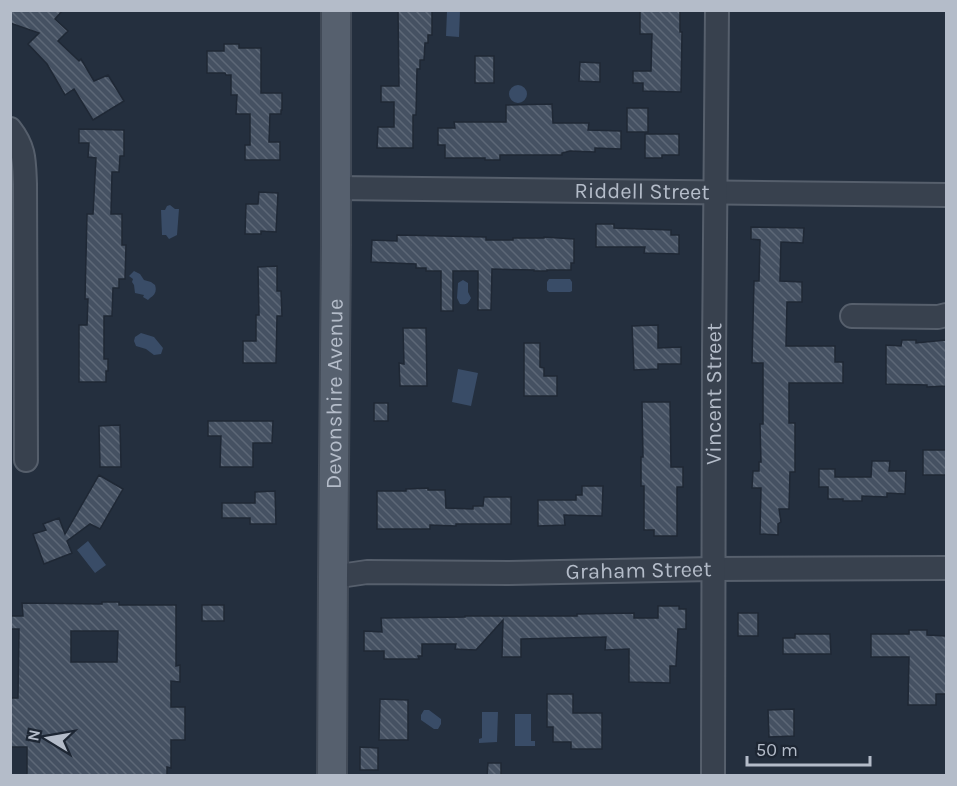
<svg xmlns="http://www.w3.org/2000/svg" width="957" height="786" viewBox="0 0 957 786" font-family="Karla,sans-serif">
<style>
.water{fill:#394c67}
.building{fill:url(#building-back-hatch);stroke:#1f2835;stroke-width:1.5;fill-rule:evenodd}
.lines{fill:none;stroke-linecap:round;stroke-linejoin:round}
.minor-casing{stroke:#565f6c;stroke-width:26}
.major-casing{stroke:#414a57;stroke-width:32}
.minor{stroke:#38414e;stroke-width:22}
.major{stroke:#56606e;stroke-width:28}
.labels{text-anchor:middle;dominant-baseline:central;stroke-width:6;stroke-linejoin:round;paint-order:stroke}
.street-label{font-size:22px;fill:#b4bcc9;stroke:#1d2633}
</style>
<defs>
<pattern id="building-back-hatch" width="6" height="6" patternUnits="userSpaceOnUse" patternTransform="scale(1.5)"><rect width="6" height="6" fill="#455162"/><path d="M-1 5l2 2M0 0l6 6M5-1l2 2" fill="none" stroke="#5d6877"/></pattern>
</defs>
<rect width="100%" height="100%" fill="#242f3e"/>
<path class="water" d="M447 11H460L459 37 446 36Z
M509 94a9 9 0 1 1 18 0a9 9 0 1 1-18 0Z
M170 205 175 209H179L177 235 169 239 166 235H162L161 210H165L167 206Z
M134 271 140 274 144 280 151 282 155 285C157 291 155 295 150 298L148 300 143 297 144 295 135 293 134 285 132 282 133 279 129 276Z
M549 279H570L572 282V291L570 292H549L547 290V282Z
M463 280 468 283V292L471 298C468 304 466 305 460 304L457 298 458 283Z
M141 333 154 337 163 348 161 354 154 355 146 349 136 346 134 341 135 337Z
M458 369 478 373 471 406 452 402Z
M88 541 106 565 95 573 77 550Z
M424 710H429L441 719V724L438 729H434L421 720V715Z
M482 712H498L497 742 479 743V739L482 738Z
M515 714H531V741H535V746H515Z"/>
<path class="building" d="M10 10H63L55 19 68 31 58 41 79 61 81 59 94 81 108 75 124 101 93 120 74 89 65 95 47 64 28 44 39 33 10 23Z
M398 10H432V35H428V43H425L424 60H420V69H417L416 115H413V148H377L378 127H394V102H381V86H399Z
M640 10H680V32H682L681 92 643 91V83H633V71H651L652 34H640Z
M224 44H239V48H261V93H282V110H281V114H270L269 142H280V160H245V145H250V114H236L237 95H231V75H226L225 73H207V51H224Z
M475 56H494V83H475Z
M580 62 600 63V82L579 81Z
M552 104 553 123H589L588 130 621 131V149L595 148V152L570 151 562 153V155H500V160H485V158H445V145H438V128H455L454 122H506V105Z
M627 108H648V132H627Z
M79 129 124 130V156H120L119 172H112L111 214H122V245H126L125 279H119V288H113L112 316H104V359H108V371H106V382H79V325H87L88 299H85L87 214H93L96 158 88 157 89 143H79Z
M645 134H679V155H662V158H645Z
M259 192 278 193 276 232 261 231V234H245L246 204H258Z
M596 224H614V228L671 230V235H679V254L644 253 645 247H596Z
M751 227 804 228 803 243 781 242 780 281 802 282V302H787L786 346H835V362H843V383H789V423H795V472H790L789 509H779L781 522 778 524V535L760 534 761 488H752L753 471H759V462H761L760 424H763V363H752L754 281H759L760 240 751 239Z
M397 235 486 237V240H513V238H544V237L574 239V263H571V270H547V271H534V270L492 269 491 310H478V271H453V311H441V271H426V268H416V264L371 262 372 240 397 241Z
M277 266V291H281L282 316H277L276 363H243V341H256V315H259L258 267Z
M658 325V348L681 347V364H658V369L634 370 632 326Z
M403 328H426L427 386H400L399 363 404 364Z
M902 340H916V343L946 340V386L927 387V385L886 384V345L901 346Z
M524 343H540V367L544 368V376H557V396H524Z
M642 402H670L671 467H683V487H677V536H654V530H644V486H641V457H643Z
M374 403H388V421H374Z
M208 421H273L272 443H253V467H220L221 436H208Z
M120 425 121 467H100L99 426Z
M923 450H946V475H923Z
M872 461H890L889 471H906L905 494 887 493V497L862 496V501H843V499H828V487H819V469H835V477H871Z
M99 475 123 489 100 529 90 524 67 541 72 553 44 564 33 534 46 530 43 524 59 518 65 534Z
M582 486H603L602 516 564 515 565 525 538 526V500H576V495H582Z
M428 488V490H445L446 508 473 509V506H483L484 497H511V524H456V526L430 525V529H377V491H406V489Z
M275 491 276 524H250V518H222V503H255V492Z
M102 602H119V605H176V666L180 665V682L171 681V707H185V740H171V768L167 767V776H27V747H10V698H18L19 629H10V616H23L22 603 102 604ZM71 631H118L117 662H71Z
M202 605H224V621H202Z
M658 606H679V609H686V629H678L676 666H670V683L629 682V649L605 650 606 637 521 639V657H502L503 620 476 650 455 649 456 644H422V656H418L419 659H384V651H364V631L382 632 381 618 465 617V616H577V614L634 613V618H658Z
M738 613H758V636H738Z
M909 630H927V635L946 636V694H936V705H908L909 657H871V634H909Z
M795 634H830L831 654H783V638H795Z
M547 694H573V713H602V749H571V742H553V727H547Z
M380 699 408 700V740H379Z
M794 709V736L769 737 768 710Z
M360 747 378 748V770H360Z
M488 763H501V776H487Z"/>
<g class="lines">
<defs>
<g id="minor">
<path d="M10 129C25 148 24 161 25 184L26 460"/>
<path id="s1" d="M336 188 946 195"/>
<path d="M852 316 938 317 946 315"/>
<path id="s2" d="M333 577 367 572 509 573 713 569 946 568"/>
<path id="s3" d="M713 776 714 354 717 10"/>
</g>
<g id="major">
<path id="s4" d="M332 776 333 577 336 245V10"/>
</g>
</defs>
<use href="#minor" class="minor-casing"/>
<use href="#major" class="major-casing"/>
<use href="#minor" class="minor"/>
<use href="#major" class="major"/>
</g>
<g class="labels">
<g class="street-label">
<text stroke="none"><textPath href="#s1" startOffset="306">Riddell Street</textPath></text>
<text stroke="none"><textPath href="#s4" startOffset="382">Devonshire Avenue</textPath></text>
<text stroke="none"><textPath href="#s3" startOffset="382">Vincent Street</textPath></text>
<text stroke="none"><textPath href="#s2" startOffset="306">Graham Street</textPath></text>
</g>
</g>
<rect width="957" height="786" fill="none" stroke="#b4bcc9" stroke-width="24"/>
<g transform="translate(48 738) rotate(281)" stroke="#1d2633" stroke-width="4.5" paint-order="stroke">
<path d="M0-4.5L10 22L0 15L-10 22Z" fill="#b4bcc9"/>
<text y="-9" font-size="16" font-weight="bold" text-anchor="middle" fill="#b4bcc9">N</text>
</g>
<path d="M747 756v9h123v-9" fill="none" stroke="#b4bcc9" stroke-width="3"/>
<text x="756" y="756" font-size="18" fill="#b4bcc9" stroke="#1d2633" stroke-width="4.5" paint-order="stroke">50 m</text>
</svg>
